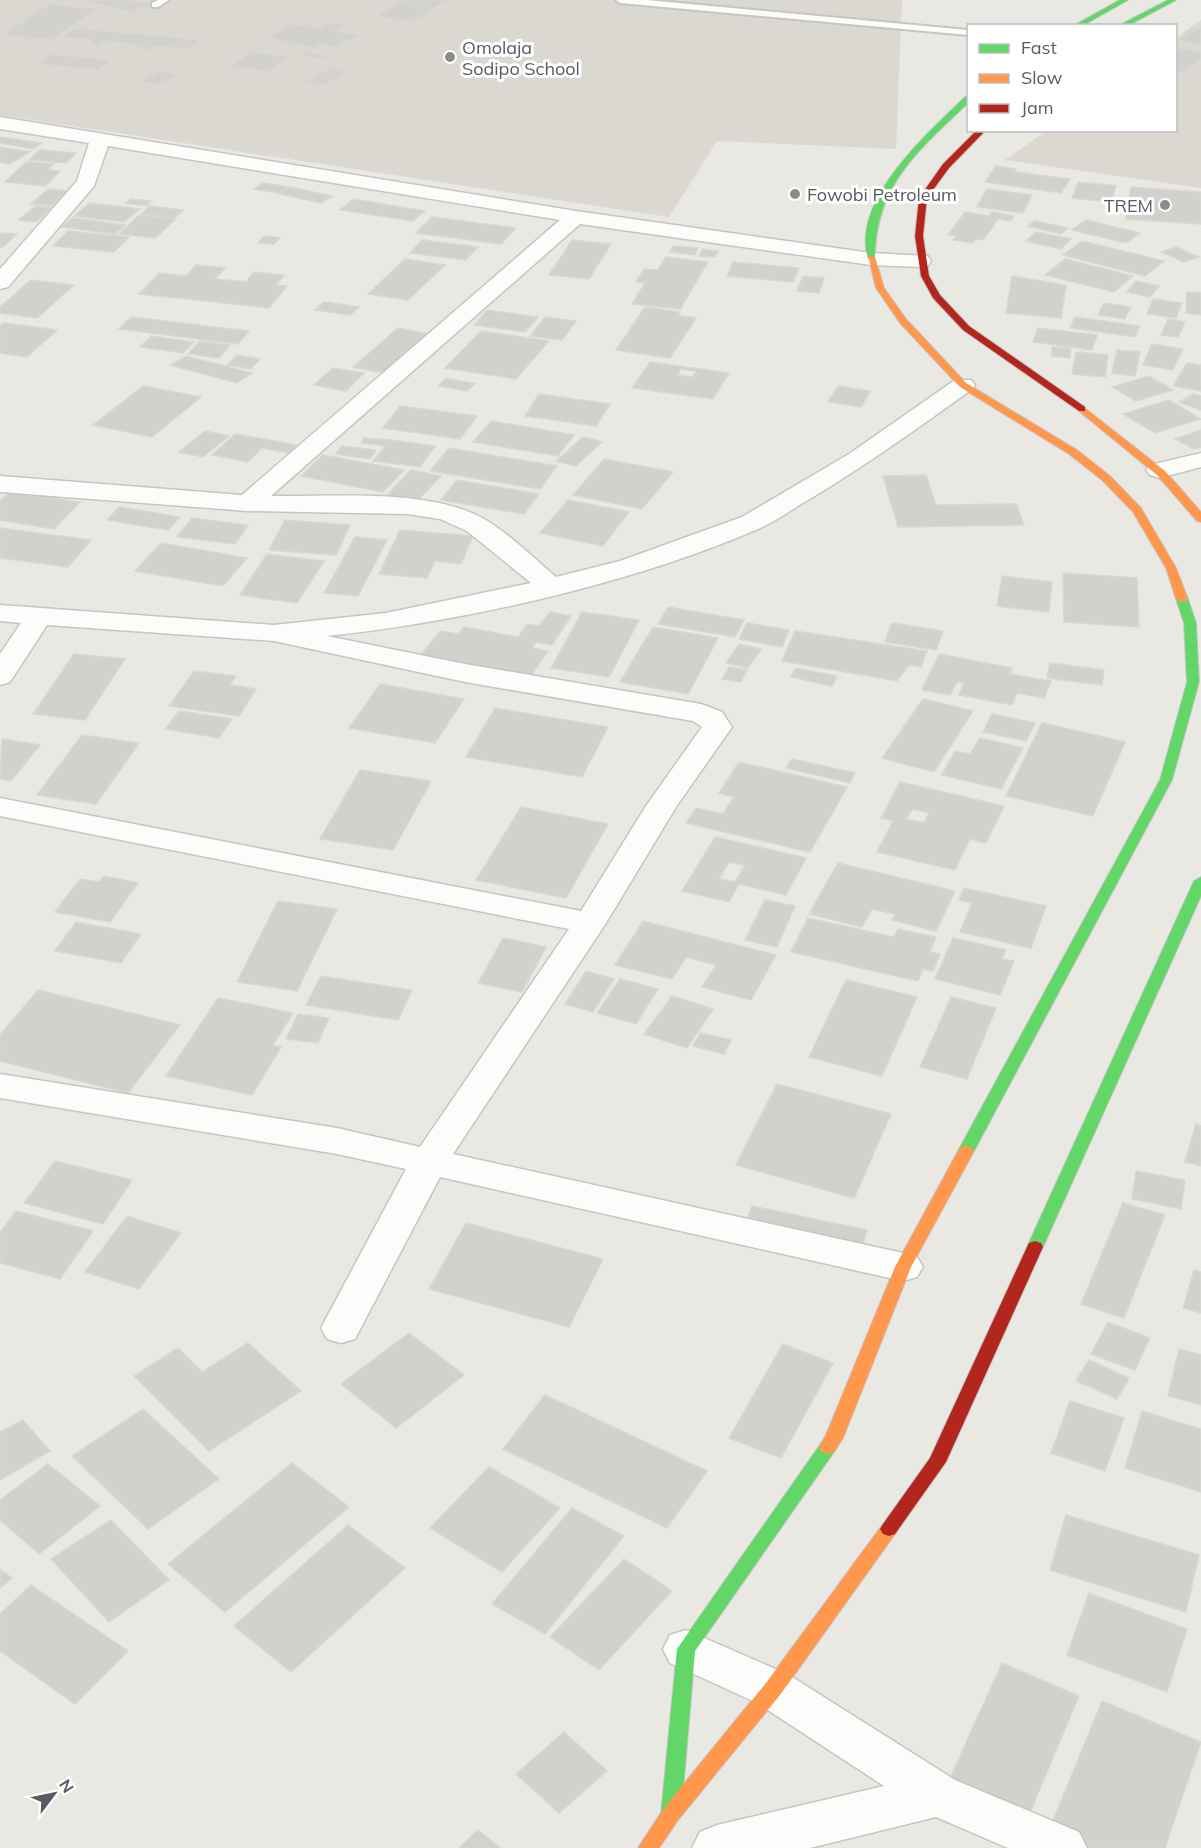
<svg xmlns="http://www.w3.org/2000/svg" width="1201" height="1848" viewBox="0 0 1201 1848" font-family="Mulish,sans-serif">
<style>
.education{fill:#dad8d0}
.building{fill:#d2d1cd;stroke:#d8d7d1;stroke-width:1.5;fill-rule:evenodd}
.lines{fill:none;stroke-linecap:round;stroke-linejoin:round}
.lane-casing{stroke:#c5c6c4;stroke-width:4}
.street-casing{stroke:#c5c6c4;stroke-width:3}
.fast-casing{stroke:#c6c7c6;stroke-width:2}
.slow-casing{stroke:#c6c7c6;stroke-width:2}
.jam-casing{stroke:#c6c7c6;stroke-width:2}
.lane{fill:#fcfcfb;fill-rule:evenodd}
.street{fill:#fcfcfb;fill-rule:evenodd}
.fast{fill:#63d668;fill-rule:evenodd}
.slow{fill:#ff974d;fill-rule:evenodd}
.jam{fill:#b3261e;fill-rule:evenodd}
.poi-dot{fill:#8b8c8e;stroke:#fff;stroke-width:2}
.labels{text-anchor:middle;dominant-baseline:central;stroke-width:6;stroke-linejoin:round;paint-order:stroke}
.far-poi-label{font-size:18px;fill:#585b61;stroke:#fff;text-anchor:start}
</style>
<rect width="100%" height="100%" fill="#e9e8e2"/>
<path class="education" d="M0 0H902L896 149 717 141 669 217 0 115Z
M1201 20V188L1005 160 1046 131 1176 130V38Z"/>
<path class="building" d="M80 0H130L151 5 131 12Z
M404 0H447L412 22 377 16Z
M49 4 96 9 51 40 3 35Z
M330 23 348 25 337 31 359 35 337 47 319 44 313 48 266 38 292 24 320 28Z
M1201 26V45L1178 40Z
M76 28 200 40 188 49 153 46 148 50 138 49 143 45 103 41 99 44 88 43 92 40 63 37Z
M1181 48 1201 53V60L1176 75V51Z
M252 52 290 57 268 71 230 66Z
M308 52 329 56 322 59 301 55Z
M51 54 111 60 98 70 38 64Z
M330 68 349 72 324 85 305 81Z
M160 71 177 75 157 85 140 81Z
M0 137 42 143 33 149 0 143Z
M0 147 30 152 10 164 0 162Z
M40 150 76 153 66 163 29 160Z
M26 162 54 164 48 170 60 171 45 186 5 182Z
M996 166 1016 169 1015 172 1070 179 1061 193 985 182Z
M1078 182 1116 186 1111 202 1072 198Z
M263 183 288 187 278 193 254 189Z
M290 187 332 196 321 203 279 194Z
M1131 187 1201 192V224L1126 219Z
M48 189 68 191 51 206 31 204Z
M987 189 1032 195 1023 213 977 207Z
M131 199 151 201 147 206 126 203Z
M353 199 425 211 413 221 340 210Z
M90 203 140 209 124 222 74 216Z
M35 206 51 208 36 222 19 220Z
M150 206 183 210 175 218 141 214Z
M965 212 989 216 992 212 1014 216 1011 221 998 219 983 240 976 239 973 243 953 240 956 236 948 235Z
M139 215 175 219 156 238 119 234Z
M432 217 516 228 501 244 416 233Z
M73 218 125 225 115 234 62 227Z
M1086 220 1140 233 1126 243 1072 230Z
M1034 221 1068 228 1061 234 1028 226Z
M68 231 129 237 114 252 53 246Z
M1036 232 1071 239 1061 249 1026 241Z
M0 233 17 234 3 247H0Z
M264 236 280 238 274 244 258 243Z
M422 240 478 247 466 260 410 253Z
M572 240 611 244 589 279 549 275Z
M1082 241 1164 261 1145 276 1063 255Z
M673 246 698 248 695 255 670 252Z
M1176 247 1199 257 1184 262 1161 252Z
M702 249 718 251 715 257 699 256Z
M666 257 708 262 680 309 632 304 645 283 636 282 644 269 658 270Z
M405 259 445 265 408 300 368 294Z
M1065 259 1133 276 1114 292 1045 275Z
M733 262 799 268 793 282 727 276Z
M196 265 225 268 215 279 246 282 254 272 284 275 276 285 287 286 269 308 139 294 159 273 186 276Z
M803 276 824 278 819 293 797 291Z
M1012 276 1066 285 1061 318 1006 313Z
M31 280 74 285 37 318 0 313V307Z
M1136 281 1159 286 1150 297 1127 292Z
M1187 292 1201 293V315L1186 313Z
M1153 299 1182 303 1176 318 1147 314Z
M324 302 359 307 350 315 315 310Z
M1104 303 1131 307 1125 319 1098 315Z
M645 307 680 312 678 315 696 318 670 358 616 350Z
M487 310 538 317 525 332 474 325Z
M131 317 249 331 238 344 119 329Z
M545 317 576 321 562 340 530 336Z
M1075 317 1140 326 1135 337 1070 328Z
M1168 319 1185 322 1178 337 1161 335Z
M4 323 57 330 27 357 0 353V326Z
M398 328 434 335 389 374 353 367Z
M1038 328 1097 335 1092 350 1033 342Z
M481 331 549 341 516 379 445 368Z
M151 336 194 342 183 353 140 347Z
M200 341 230 345 219 358 188 354Z
M1152 344 1183 349 1173 370 1143 365Z
M1052 347 1071 348 1070 358 1052 356Z
M1117 350 1140 352 1135 376 1112 373Z
M1076 352 1108 355 1105 377 1072 374Z
M237 355 260 359 251 369 227 365Z
M186 356 252 373 237 383 170 365Z
M650 362 729 373 713 399 632 388ZM681 369 696 371 693 377 677 375Z
M1187 363 1201 365V391L1173 386Z
M333 368 364 373 346 391 314 385Z
M1149 376 1173 390 1136 401 1112 387Z
M446 378 475 384 467 391 438 386Z
M143 386 201 397 152 437 93 425Z
M838 386 870 391 861 407 828 402Z
M539 394 610 404 596 426 525 416Z
M1193 394 1201 396V410L1179 402Z
M1169 400 1201 419 1155 433 1123 414Z
M400 406 477 416 460 439 383 428Z
M491 421 574 435 558 456 473 442Z
M1201 430V447L1194 449 1175 439Z
M205 431 229 436 203 457 179 452Z
M235 434 297 445 289 453 262 448 248 462 212 455Z
M583 437 602 442 576 466 556 461Z
M364 438 391 440 435 446 420 467 373 461 385 446 361 443Z
M342 446 376 450 370 459 336 454Z
M449 448 557 466 540 489 430 471Z
M323 455 404 470 383 492 301 476Z
M604 459 673 472 642 509 573 495Z
M411 470 441 476 416 502 386 496Z
M926 475 936 505 1016 504 1024 525 898 527 883 476Z
M457 480 539 494 524 514 441 500Z
M10 492 80 502 54 529 0 520V501Z
M568 500 629 512 603 546 540 533Z
M119 507 180 517 168 530 107 520Z
M192 518 248 525 235 544 177 537Z
M285 520 350 525 336 555 269 550Z
M0 528 91 540 68 567 0 558Z
M400 530 473 536 461 564 435 561 427 578 379 574Z
M355 537 387 540 358 596 324 593Z
M161 543 247 558 223 586 135 571Z
M267 554 324 561 297 603 240 595Z
M1063 573 1137 578 1139 627 1064 622Z
M1002 576 1052 582 1049 612 997 606Z
M668 607 744 620 735 637 658 624Z
M550 612 571 616 552 645 536 642 532 648 548 651 528 680 418 659 440 631 458 634 464 627 518 637 527 624 539 626Z
M582 612 639 620 609 677 551 668Z
M747 623 789 630 782 647 739 639Z
M892 623 943 631 936 650 885 642Z
M653 627 718 638 688 694 620 682Z
M795 631 927 651 921 667 909 665 897 681 782 661Z
M739 644 761 649 748 668 726 663Z
M74 654 125 659 85 720 33 714Z
M939 654 1012 668 1009 674 1051 681 1044 698 1017 693 1012 705 959 695 964 683 957 682 950 695 922 690Z
M1050 663 1104 670 1102 685 1047 678Z
M729 667 747 670 741 682 722 679Z
M796 668 837 676 832 686 791 677Z
M194 671 236 676 230 685 256 689 239 716 169 706Z
M380 684 464 699 435 743 349 728Z
M923 699 973 711 934 772 882 758Z
M495 708 608 727 582 777 466 757Z
M179 711 232 719 219 738 165 729Z
M992 714 1035 723 1026 741 983 732Z
M1042 723 1125 742 1093 816 1006 796Z
M82 735 139 743 96 804 37 795Z
M980 738 1023 748 1001 789 942 775 955 751 970 754Z
M2 739 40 745 11 781 0 779Z
M792 759 855 773 850 783 786 768Z
M739 762 847 787 810 852 686 823 696 808 723 814 734 797 719 793Z
M360 770 431 781 393 850 320 839Z
M900 782 1004 806 986 843 970 839 955 870 877 852 893 821 881 818ZM913 809 929 813 924 823 906 819Z
M521 807 608 824 566 898 476 880Z
M715 837 806 858 786 895 739 884 729 902 682 891ZM729 862 745 865 735 882 719 879Z
M838 863 955 891 936 931 892 920 895 914 872 909 862 927 809 914Z
M104 876 138 883 110 922 55 912 80 879 99 882Z
M964 888 1046 906 1031 948 960 932 972 903 959 900Z
M765 900 795 906 777 947 745 940Z
M278 901 337 909 297 991 237 982Z
M808 918 894 937 898 929 936 937 930 952 940 954 933 971 923 969 918 981 791 952Z
M643 921 776 955 751 1000 702 987 716 965 686 957 672 979 615 965Z
M76 922 141 934 121 963 55 951Z
M503 938 546 947 522 992 478 983Z
M953 938 1006 950 1002 959 1014 961 1000 995 935 979Z
M586 971 614 979 593 1012 565 1004Z
M321 976 412 990 398 1020 306 1005Z
M620 979 658 989 636 1024 597 1013Z
M846 980 917 997 882 1076 809 1057Z
M38 990 180 1025 128 1093 0 1061V1035Z
M672 996 713 1009 687 1048 644 1034Z
M951 997 996 1008 967 1079 920 1067Z
M218 998 293 1013 273 1045 281 1047 252 1095 166 1076Z
M298 1014 329 1018 318 1043 286 1039Z
M700 1033 731 1040 724 1054 693 1046Z
M777 1084 891 1114 854 1198 736 1165Z
M1196 1124 1201 1126V1166L1185 1162Z
M55 1161 132 1180 103 1224 24 1203Z
M1136 1171 1185 1180 1181 1209 1132 1199Z
M1123 1203 1165 1215 1124 1318 1081 1304Z
M752 1206 867 1230 860 1255 743 1230Z
M16 1211 93 1231 60 1279 0 1263V1233Z
M127 1216 181 1233 139 1289 85 1272Z
M466 1223 603 1259 569 1327 429 1289Z
M1194 1270 1201 1272V1313L1183 1308Z
M1108 1322 1150 1338 1135 1370 1091 1354Z
M409 1333 464 1375 396 1428 341 1384Z
M248 1343 301 1391 209 1451 134 1376 178 1348 202 1372Z
M783 1344 833 1363 781 1458 729 1438Z
M1179 1349 1201 1355V1405L1168 1396Z
M1089 1360 1129 1378 1117 1399 1076 1381Z
M545 1395 707 1471 667 1528 503 1449Z
M1070 1401 1124 1418 1105 1471 1051 1453Z
M143 1409 219 1479 148 1529 72 1456Z
M1142 1411 1201 1429V1492L1125 1468Z
M23 1420 50 1451 0 1480V1432Z
M292 1463 349 1507 225 1612 168 1564Z
M48 1464 100 1506 39 1554 0 1520V1500Z
M489 1467 560 1508 502 1572 430 1528Z
M572 1508 624 1536 545 1634 492 1604Z
M1066 1515 1199 1555 1186 1612 1050 1570Z
M111 1520 169 1580 109 1622 51 1559Z
M348 1525 405 1568 291 1672 234 1626Z
M624 1559 672 1591 599 1670 550 1637Z
M0 1569 12 1578 0 1588Z
M31 1585 128 1651 75 1704 0 1651V1614Z
M1089 1593 1187 1629 1167 1692 1067 1655Z
M1002 1663 1079 1696 1023 1829 943 1794Z
M1102 1701 1201 1742 1165 1848H1067L1046 1838Z
M564 1732 607 1771 559 1813 516 1774Z
M478 1830 500 1848H459Z"/>
<g class="lines">
<defs>
<path id="lane" d="M158 0H169L158 7H152V3Z
M616 0H647L968 30V35L620 3Z"/>
<path id="street" d="M0 117 576 211 871 253 928 256 931 261 928 266 920 267 871 265 580 224 271 496C334 497 429 488 484 519 510 534 533 558 556 577L620 561 742 517 849 454 955 380H971L975 385 971 390C919 427 868 464 813 497 795 507 777 521 758 529 630 584 466 621 327 636L465 664 701 704 722 712 732 727 676 807 606 923 453 1154 903 1253 917 1257 923 1267 917 1277 903 1281 440 1177 355 1339 341 1343 327 1339 321 1328 406 1169 337 1154 0 1098V1074L337 1128 420 1147 569 929 0 816V798L581 911 646 806 702 727 693 721 465 682 274 641 47 625 10 682 0 685V654L21 623 0 621V605L274 625 386 613 531 583 467 531 440 519 407 514 248 511 0 492V476L242 495 560 220 108 146 94 186 8 287 0 289V269L77 181 89 143 0 129Z
M1201 453V467L1159 478 1150 475 1146 470 1150 465Z
M686 1630 789 1675 955 1780 1079 1832 1087 1848H1008L936 1817 810 1848H692L700 1832 717 1825 884 1786 757 1703 670 1663 663 1649 670 1635Z"/>
<path id="fast" d="M1120 0H1128L1082 26H1073Z
M1168 0H1176L1127 26H1118Z
M965 97H968V103C919 150 876 184 875 257L868 259C851 200 928 133 965 97Z
M1182 596 1188 599 1196 623 1199 682 1172 780 974 1151 971 1155H961L958 1151 1160 780 1187 682 1184 623 1176 599Z
M1201 877V896L1043 1247 1041 1251H1029L1027 1247 1194 881Z
M828 1440 834 1442 837 1447 834 1452 695 1651 681 1814 678 1820 671 1823 664 1820 661 1814 677 1649 822 1442Z"/>
<path id="slow" d="M868 255 875 257 884 288 906 319 966 383 1077 450 1110 476 1141 508 1176 568 1188 599 1186 601 1182 602 1176 599 1166 568 1133 512 1102 480 1069 454 960 387 900 323 876 288Z
M1082 406 1165 471 1201 512V522L1197 521 1157 475 1079 411V407Z
M966 1146 971 1147 974 1151 911 1267 843 1438 834 1452 828 1454 822 1452 819 1447 826 1435 895 1267 958 1151 961 1147Z
M889 1522 895 1524 898 1529 895 1534 780 1695 678 1820 659 1848H638L664 1808 766 1683 883 1524Z"/>
<path id="jam" d="M977 130H986L949 168 927 198 923 236 929 276 940 295 969 326 1085 407V411H1079L963 330 933 298 921 276 915 236 919 198 943 164Z
M1035 1241 1041 1243 1043 1247 946 1462 895 1534 889 1536 883 1534 880 1529 883 1524 930 1458 1027 1247 1029 1243Z"/>
</defs>
<use href="#lane" class="lane-casing"/>
<use href="#street" class="street-casing"/>
<use href="#fast" class="fast-casing"/>
<use href="#slow" class="slow-casing"/>
<use href="#jam" class="jam-casing"/>
<use href="#lane" class="lane"/>
<use href="#street" class="street"/>
<use href="#fast" class="fast"/>
<use href="#slow" class="slow"/>
<use href="#jam" class="jam"/>
</g>
<g class="poi-dot">
<circle cx="450" cy="57" r="6"/>
<circle cx="795" cy="194" r="6"/>
<circle cx="1165" cy="205" r="6"/>
</g>
<g class="labels">
<g class="far-poi-label">
<text x="462" y="47">Omolaja<tspan x="462" dy="21">Sodipo School</tspan></text>
<text x="807" y="194">Fowobi Petroleum</text>
<text x="1153" y="205" text-anchor="end">TREM</text>
</g>
</g>
<rect x="967" y="24" width="210" height="108" fill="#ffffff" stroke="#bcbdc0" stroke-width="1.5"/>
<rect x="979" y="44" width="30" height="9" fill="#63d668" stroke="#bcbdc0" stroke-width="1.5"/>
<text x="1021" y="54" font-size="18" fill="#585b61">Fast</text>
<rect x="979" y="74" width="30" height="9" fill="#ff974d" stroke="#bcbdc0" stroke-width="1.5"/>
<text x="1021" y="84" font-size="18" fill="#585b61">Slow</text>
<rect x="979" y="104" width="30" height="9" fill="#b3261e" stroke="#bcbdc0" stroke-width="1.5"/>
<text x="1021" y="114" font-size="18" fill="#585b61">Jam</text>
<g transform="translate(54 1794) rotate(58)" stroke="#ffffff" stroke-width="4.5" paint-order="stroke">
<path d="M0-4.5L10 22L0 15L-10 22Z" fill="#585b61"/>
<text y="-9" font-size="16" font-weight="bold" text-anchor="middle" fill="#585b61">N</text>
</g>
</svg>
